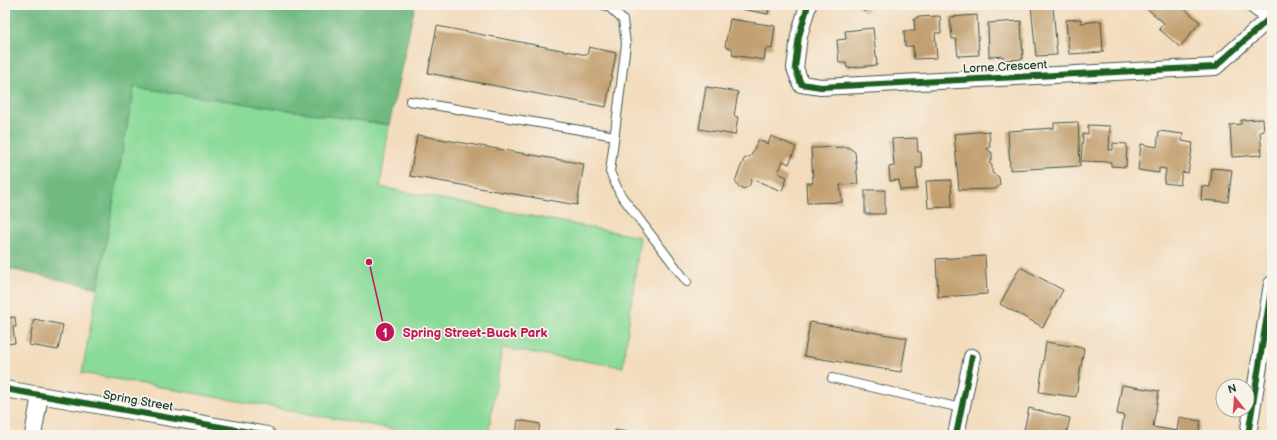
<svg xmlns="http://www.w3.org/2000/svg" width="1277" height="440" viewBox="0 0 1277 440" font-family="'Balsamiq Sans',sans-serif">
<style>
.green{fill:#8ada99;stroke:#548c66}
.forest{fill:#6fba81;stroke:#477c5a}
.building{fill:#c3a071}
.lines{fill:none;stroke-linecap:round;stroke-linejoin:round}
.service-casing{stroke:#3f5549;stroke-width:10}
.minor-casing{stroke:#3f5549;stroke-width:18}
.service{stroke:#fff;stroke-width:8}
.minor{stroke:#fff;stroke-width:16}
.cycleway-casing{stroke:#f7f3e8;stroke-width:8}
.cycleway{stroke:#1b5e20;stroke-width:6}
.labels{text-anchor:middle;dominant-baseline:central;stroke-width:3.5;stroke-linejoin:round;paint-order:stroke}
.street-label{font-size:12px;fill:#1f3d34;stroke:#f7f3e8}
.leader{fill:none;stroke:#c2185b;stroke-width:1.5}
.callout-dot{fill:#c2185b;stroke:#f7f3e8;stroke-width:1.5}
.mark-label{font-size:12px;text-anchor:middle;font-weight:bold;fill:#fff}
.callout-label{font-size:13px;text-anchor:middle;font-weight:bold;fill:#c2185b;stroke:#f7f3e8;stroke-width:3.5;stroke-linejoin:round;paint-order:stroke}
</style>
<rect width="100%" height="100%" fill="#f7f3e8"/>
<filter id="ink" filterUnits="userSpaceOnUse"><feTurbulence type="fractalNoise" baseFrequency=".025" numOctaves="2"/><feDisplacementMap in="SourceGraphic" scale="8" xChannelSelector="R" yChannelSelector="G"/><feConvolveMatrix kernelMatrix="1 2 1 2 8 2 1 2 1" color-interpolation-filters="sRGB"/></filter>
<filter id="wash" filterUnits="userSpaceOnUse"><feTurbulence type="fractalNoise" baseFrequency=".012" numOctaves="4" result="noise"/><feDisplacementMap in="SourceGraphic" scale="16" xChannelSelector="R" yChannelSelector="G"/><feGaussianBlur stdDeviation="0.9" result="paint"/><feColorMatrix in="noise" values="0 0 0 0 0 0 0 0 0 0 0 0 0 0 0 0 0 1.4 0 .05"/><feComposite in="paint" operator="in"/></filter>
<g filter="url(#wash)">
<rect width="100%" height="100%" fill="#f3dcbd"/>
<path class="green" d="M134 87 389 125 380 187 640 237 623 367 502 348 488 435H426L82 373Z"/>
<path class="forest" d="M5 5H415L389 125 134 87 98 288 5 268Z"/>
<g id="blocks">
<path class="building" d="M731 5H770L768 14 730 7Z
M856 5H870L865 12Z
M1031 5H1053L1057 55 1036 56Z
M1146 5H1180L1200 22 1180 47 1159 29 1164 23 1144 6Z
M977 15 979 55 958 56 956 39H952L950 17Z
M940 16 941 33H935L937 58 914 59 913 46H905L904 31H915L914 20 917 17Z
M730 19 775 26 772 49 766 48 764 60 732 55 733 49 725 47Z
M1081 19V23L1101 21 1103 52 1069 54 1066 20Z
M1021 21 1023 59 1003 60V56L989 57 988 23Z
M437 26 587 55 589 47 616 53 606 107 428 73Z
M873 28 877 65 847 68 846 63H839L837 40 846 39 845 31Z
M706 87 738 92 734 116 738 117 735 135 699 129Z
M1263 119 1264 131 1260 132 1262 155 1232 157 1230 125 1241 124V120Z
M1078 122 1080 166 1010 170 1008 131 1054 128V123Z
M1088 125 1110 126 1109 150H1113V143L1127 144 1126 167 1111 166V162L1081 161 1083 134H1088Z
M989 131 990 148H986L992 153V159L989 163 992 165V173L999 177 1000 185 995 189 959 190 954 134Z
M1159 131 1183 134 1182 141 1193 143 1188 173 1182 172 1180 185 1164 183 1166 169 1159 168V173L1138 170 1141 144 1157 147Z
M417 135 584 164 577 205 410 176Z
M771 136 796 147 789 164 783 161 778 173 787 177 782 191 752 179 749 186 744 189 738 186 735 181 744 159 751 156 758 140 768 144Z
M917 138 918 152H921L922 168H916L917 189 900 190 899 180 890 181 889 167 894 166 892 139Z
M848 147 855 152 858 184 840 185 842 202 807 203 806 183H813L811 148Z
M1212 168 1232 170 1228 202 1201 200 1202 186 1210 187Z
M951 180 952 207 928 208 926 181Z
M865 190H885V214H865Z
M985 256 987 294 938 297 936 259Z
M1020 267 1063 290 1043 327 1000 304Z
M15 317 16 327H13L15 343 5 344V318Z
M34 319 63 325 58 350 29 345Z
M810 322 907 338 901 372 804 356Z
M1046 342 1084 348 1076 397 1039 392Z
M1122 385 1159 391 1153 427 1177 431 1179 417 1201 421 1198 435H1121L1124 415 1117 414Z
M1029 408 1070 418 1066 435H1023Z
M518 420 540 424 538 435H516Z
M615 430 634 433 633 435H614Z"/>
</g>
</g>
<g filter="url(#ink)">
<use href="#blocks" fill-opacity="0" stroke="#3f5549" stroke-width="1"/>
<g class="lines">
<defs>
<path id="service" d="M603 5 608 6 623 20 626 44 610 172 620 194 687 282
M410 101 615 136
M832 378 961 408"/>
<path id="minor" d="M808 5 799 36 795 68 801 84 821 87 1215 67 1272 16
M1253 5 1272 20
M5 389 267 435
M33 435 40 395
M956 435 972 357
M1248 435 1272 284"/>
</defs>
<use href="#service" class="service-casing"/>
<use href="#minor" class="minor-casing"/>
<use href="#service" class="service"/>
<use href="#minor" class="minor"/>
<defs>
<path id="cycleway" d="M808 5 799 36 795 68 801 84 821 87 1215 67 1272 16
M5 389 267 435
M956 435 972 357
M1248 435 1272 284"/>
</defs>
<use href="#cycleway" class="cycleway-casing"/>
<use href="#cycleway" class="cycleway"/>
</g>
</g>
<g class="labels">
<g class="street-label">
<text transform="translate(1005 67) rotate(-3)">Lorne Crescent</text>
<text transform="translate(138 401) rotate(10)">Spring Street</text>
</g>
</g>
<path class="leader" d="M369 262L385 332"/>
<g class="callout-dot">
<circle cx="369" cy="262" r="4"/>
<circle cx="385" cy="332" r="10"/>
</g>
<g class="mark-label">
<text x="385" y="337">1</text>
</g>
<g class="callout-label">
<text x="475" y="337">Spring Street-Buck Park</text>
</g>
<rect width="1277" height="440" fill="none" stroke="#f7f3e8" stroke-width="20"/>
<g transform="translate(1235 398) rotate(343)"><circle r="19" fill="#f7f3e8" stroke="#a1aaa0"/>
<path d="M0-3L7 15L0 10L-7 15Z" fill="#d1495b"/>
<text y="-6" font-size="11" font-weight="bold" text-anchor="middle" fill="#1f3d34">N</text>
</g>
</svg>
